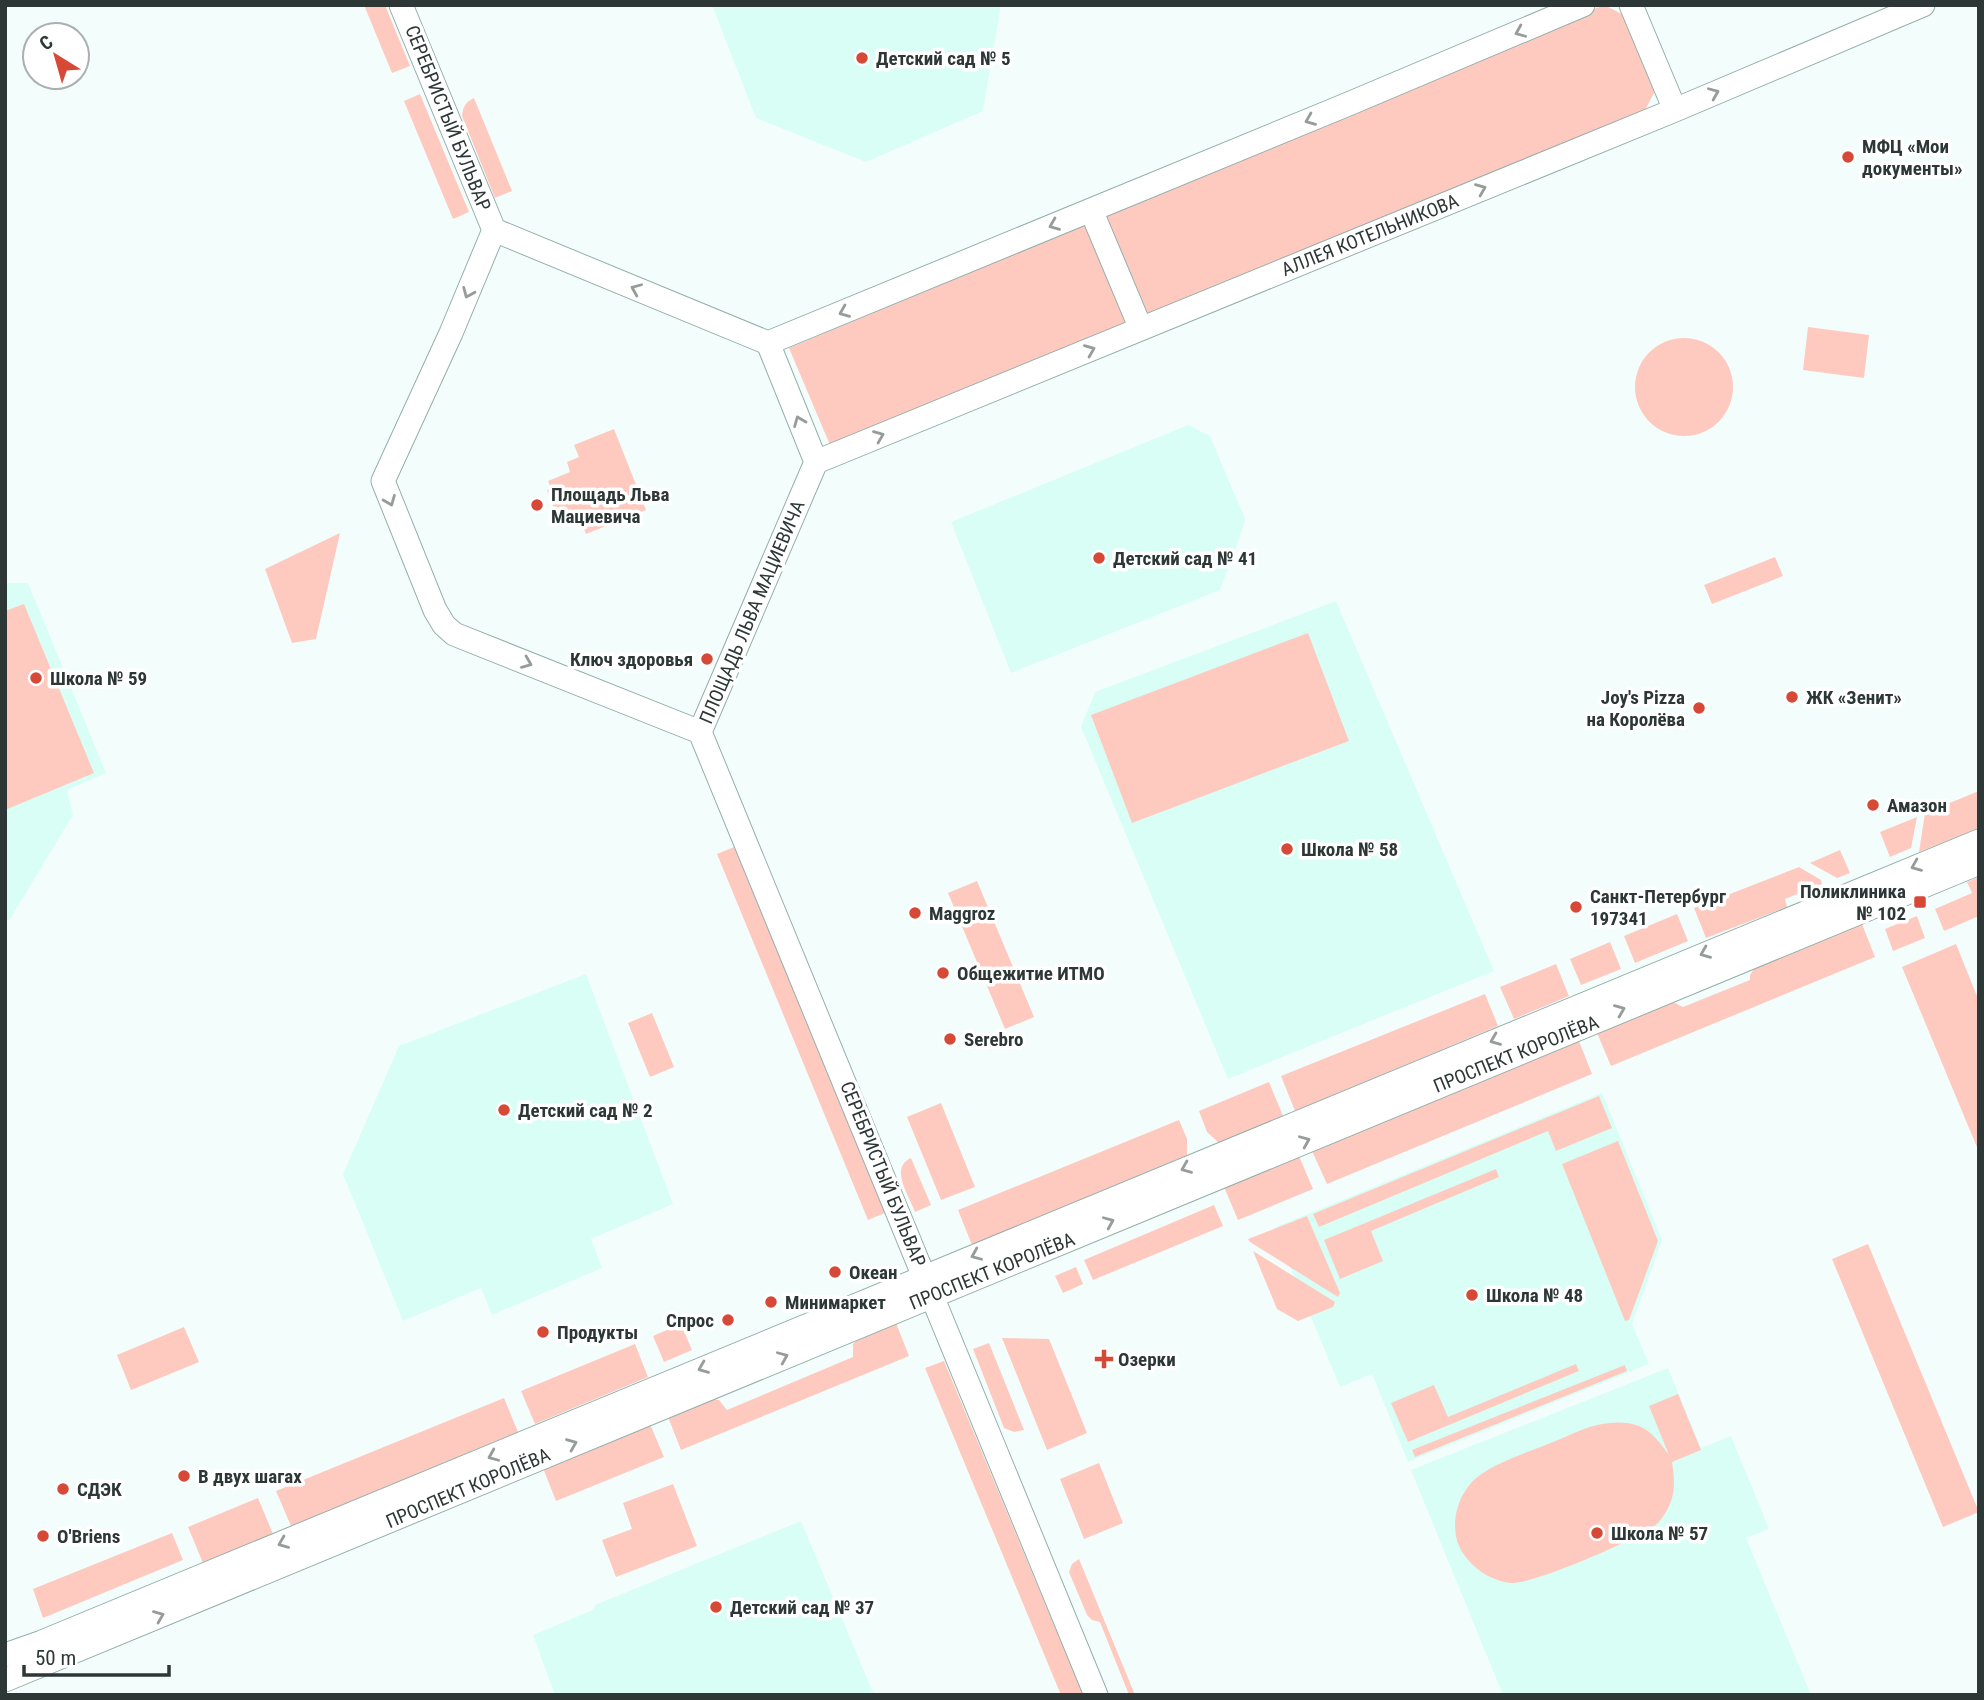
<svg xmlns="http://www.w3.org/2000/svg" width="1984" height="1700" viewBox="0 0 1984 1700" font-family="'Roboto Condensed',sans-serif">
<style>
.built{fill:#d9fef6}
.green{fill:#fecac0}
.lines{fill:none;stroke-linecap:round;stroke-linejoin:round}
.minor-casing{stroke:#94afa9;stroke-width:25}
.minor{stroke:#fff;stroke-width:23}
.oneway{stroke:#969c9a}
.poi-dot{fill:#d54936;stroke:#fff;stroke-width:2.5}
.labels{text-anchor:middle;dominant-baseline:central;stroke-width:7;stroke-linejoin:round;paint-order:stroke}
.poi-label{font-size:19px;font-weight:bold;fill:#2d3836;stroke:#fff;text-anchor:start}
.street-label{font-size:19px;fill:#2d3836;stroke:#fff}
</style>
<rect width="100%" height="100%" fill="#f3fefc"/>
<path class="built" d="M712 5H1001L983 111 866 162 756 118Z
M1188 425 1210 436 1245 519 1244 525 1220 590 1011 673 951 522Z
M5 583H28L106 773 67 790 73 815 10 919 5 921Z
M1336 601 1494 971 1228 1079 1081 727 1095 692Z
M586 974 673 1204 591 1239 602 1268 492 1315 481 1288 403 1321 343 1174 399 1046Z
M1602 1093 1662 1240 1632 1324 1649 1364 1408 1462 1372 1374 1340 1387 1274 1228Z
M1668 1368 1701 1448 1731 1436 1769 1529 1746 1538 1811 1695H1503L1411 1470Z
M801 1521 874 1695H555L533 1635 593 1610 595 1605Z"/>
<path class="green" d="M364 5H385L410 66 392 73Z
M1604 5 1624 15 1655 91 1644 112 1145 316 1103 216Z
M420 94 469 212 453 219 404 101Z
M474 98 512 191 495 198 462 116C463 106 466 102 474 98Z
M1086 224 1128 323 830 445 789 348Z
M1808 327 1869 335 1864 378 1803 370Z
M1635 387a49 49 0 1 1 98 0a49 49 0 1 1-98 0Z
M614 429 646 510 586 534 580 519 566 525 563 517 558 519 547 490 551 488 548 481 570 472 567 462 579 457 574 445Z
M340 533 316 639 292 643 265 569Z
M1775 557 1783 576 1712 604 1704 585Z
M24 604 94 773 5 810V611Z
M1308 633 1349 741 1132 823 1091 715Z
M1979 791V828L1919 852 1925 813Z
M1917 817 1911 848 1890 857 1880 832Z
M734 847 885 1213 868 1220 717 854Z
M1840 850 1850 873 1837 878 1810 863Z
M1799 867 1821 880 1822 884 1785 899 1787 907 1706 938 1694 908Z
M1979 877V916L1944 931 1935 909 1972 893 1967 882Z
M977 881 1034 1017 1005 1029 948 893Z
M1677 914 1688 941 1635 963 1624 936Z
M1917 916 1925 938 1893 951 1885 929Z
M1862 924 1875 957 1611 1066 1597 1033 1671 1003H1675L1683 1007 1750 980V975L1754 969Z
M1610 942 1621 969 1581 985 1570 959Z
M1956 944 1979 1001V1152L1902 967Z
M1556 964 1569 996 1514 1019 1500 987Z
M1485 994 1498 1026 1295 1111 1281 1076Z
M652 1013 674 1067 650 1077 628 1023Z
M1579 1041 1592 1074 1327 1184 1312 1151Z
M1269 1082 1283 1116 1219 1143 1207 1132 1199 1111Z
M1599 1096 1612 1128 1556 1151 1548 1131 1319 1227 1313 1214Z
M941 1103 975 1187 941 1200 907 1117Z
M1179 1120 1187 1139V1155L972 1245 958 1210Z
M1618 1141 1658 1241 1629 1320 1625 1321 1562 1164Z
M1299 1156 1313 1189 1238 1220 1224 1187Z
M911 1158 931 1205 915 1212C909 1195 889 1168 911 1158Z
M1496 1169 1499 1177 1371 1231 1383 1261 1340 1279 1324 1240Z
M1214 1205 1223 1226 1093 1280 1084 1260Z
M1307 1216 1340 1293 1338 1297 1250 1242 1248 1239Z
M1868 1244 1979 1512 1943 1527 1832 1259Z
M1253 1251 1335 1302 1333 1307 1298 1321 1277 1309Z
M1076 1267 1083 1284 1063 1293 1055 1276Z
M896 1323 909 1356 681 1450 668 1417 713 1399 719 1400 727 1410 853 1357V1344L858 1339Z
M681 1324 692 1350 664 1362 653 1336Z
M184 1327 199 1362 131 1390 117 1355Z
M1002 1338 1049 1339 1087 1433 1047 1450Z
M989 1343 1024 1430 1014 1432 1004 1428 973 1349Z
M635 1344 648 1377 535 1424 521 1391Z
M944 1361 1083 1695H1061L925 1368Z
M1576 1364 1579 1371 1408 1442 1391 1403 1434 1385 1448 1417Z
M1625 1365 1627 1371 1415 1457 1412 1450Z
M1678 1394 1701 1450 1672 1462C1676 1486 1675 1502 1659 1522 1647 1536 1533 1584 1513 1583 1491 1582 1468 1566 1459 1546 1450 1524 1457 1498 1472 1482 1488 1464 1535 1450 1558 1440 1570 1435 1584 1428 1597 1425 1611 1422 1626 1421 1639 1426 1653 1432 1661 1444 1669 1455L1649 1406Z
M504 1398 518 1432 291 1526 276 1491Z
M650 1424 664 1457 556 1501 543 1468Z
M1099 1463 1123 1523 1084 1539 1060 1479Z
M673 1484 697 1546 616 1577 602 1540 632 1529 623 1503Z
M258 1498 273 1534 203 1563 188 1527Z
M172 1533 183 1560 43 1618 33 1589Z
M1079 1559 1135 1695H1129L1100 1622 1092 1620 1087 1615 1069 1572 1072 1564Z"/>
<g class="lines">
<defs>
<path id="minor" d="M401 5 494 230
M1631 5 1675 110
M1091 210 1141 329
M494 230 768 343 816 462 700 732
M494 230 451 333 383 481 435 610 444 625 454 634 700 732
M768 343 1346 105 1583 5
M816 462 1675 110 1923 5
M700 732 1096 1695
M5 1655 42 1642 1979 841
M5 1680 1979 863"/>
</defs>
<use href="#minor" class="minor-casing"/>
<use href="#minor" class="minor"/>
</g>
<defs><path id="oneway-chevron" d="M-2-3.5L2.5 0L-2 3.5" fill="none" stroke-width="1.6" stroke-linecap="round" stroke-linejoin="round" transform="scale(1.75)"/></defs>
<g class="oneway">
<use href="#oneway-chevron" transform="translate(1520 32) rotate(157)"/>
<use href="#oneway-chevron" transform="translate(1714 93) rotate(-23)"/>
<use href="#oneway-chevron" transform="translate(1310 120) rotate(158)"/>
<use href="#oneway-chevron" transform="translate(1481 189) rotate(-22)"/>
<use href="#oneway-chevron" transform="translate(1054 225) rotate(158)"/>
<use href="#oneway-chevron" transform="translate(636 289) rotate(-157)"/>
<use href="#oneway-chevron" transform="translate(468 293) rotate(113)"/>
<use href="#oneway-chevron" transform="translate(844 312) rotate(158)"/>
<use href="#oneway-chevron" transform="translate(1090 350) rotate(-22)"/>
<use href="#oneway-chevron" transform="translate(799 421) rotate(-112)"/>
<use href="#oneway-chevron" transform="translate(879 436) rotate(-22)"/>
<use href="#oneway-chevron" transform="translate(390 501) rotate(68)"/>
<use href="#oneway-chevron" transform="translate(527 663) rotate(22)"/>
<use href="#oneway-chevron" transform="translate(1916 866) rotate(158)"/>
<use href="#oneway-chevron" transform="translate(1705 953) rotate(158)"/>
<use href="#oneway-chevron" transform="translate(1620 1010) rotate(-22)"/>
<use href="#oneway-chevron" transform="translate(1495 1040) rotate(158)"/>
<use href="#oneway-chevron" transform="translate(1305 1141) rotate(-23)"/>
<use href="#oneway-chevron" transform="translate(1186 1168) rotate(158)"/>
<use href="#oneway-chevron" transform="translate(1109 1222) rotate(-23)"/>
<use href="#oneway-chevron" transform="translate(976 1255) rotate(157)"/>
<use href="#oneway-chevron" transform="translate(783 1357) rotate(-23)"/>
<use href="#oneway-chevron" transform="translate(703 1368) rotate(158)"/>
<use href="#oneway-chevron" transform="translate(572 1444) rotate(-22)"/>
<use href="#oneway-chevron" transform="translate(493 1456) rotate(157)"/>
<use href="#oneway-chevron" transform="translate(283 1543) rotate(158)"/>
<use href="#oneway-chevron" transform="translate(159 1616) rotate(-22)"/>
</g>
<g class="poi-dot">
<circle cx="862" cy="58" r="7"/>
<circle cx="1848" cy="157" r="7"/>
<circle cx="537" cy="505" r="7"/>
<circle cx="1099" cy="558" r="7"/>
<circle cx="707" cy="659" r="7"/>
<circle cx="36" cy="678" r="7"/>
<circle cx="1792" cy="697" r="7"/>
<circle cx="1699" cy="708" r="7"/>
<circle cx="1873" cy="805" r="7"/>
<circle cx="1287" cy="849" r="7"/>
<rect x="1913" y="895" width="14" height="14" rx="3.5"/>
<circle cx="1576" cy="907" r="7"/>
<circle cx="915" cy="913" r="7"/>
<circle cx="943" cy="973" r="7"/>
<circle cx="950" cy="1039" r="7"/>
<circle cx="504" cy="1110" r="7"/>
<circle cx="835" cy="1272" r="7"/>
<circle cx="1472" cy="1295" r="7"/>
<circle cx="771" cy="1302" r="7"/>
<circle cx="728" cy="1320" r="7"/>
<circle cx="543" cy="1332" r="7"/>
<path d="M1100.5 1348.5h7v7h7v7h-7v7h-7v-7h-7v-7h7z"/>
<circle cx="184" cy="1476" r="7"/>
<circle cx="63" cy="1489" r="7"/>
<circle cx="1597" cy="1533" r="7"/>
<circle cx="43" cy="1536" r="7"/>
<circle cx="716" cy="1607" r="7"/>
</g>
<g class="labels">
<g class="poi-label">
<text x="876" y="58">Детский сад № 5</text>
<text x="1862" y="146">МФЦ «Мои<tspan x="1862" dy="22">документы»</tspan></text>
<text x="551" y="494">Площадь Льва<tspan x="551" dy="22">Мациевича</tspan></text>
<text x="1113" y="558">Детский сад № 41</text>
<text x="693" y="659" text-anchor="end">Ключ здоровья</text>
<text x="50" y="678">Школа № 59</text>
<text x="1685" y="697" text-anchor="end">Joy's Pizza<tspan x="1685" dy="22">на Королёва</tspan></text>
<text x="1806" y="697">ЖК «Зенит»</text>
<text x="1887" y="805">Амазон</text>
<text x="1301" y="849">Школа № 58</text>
<text x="1906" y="891" text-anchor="end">Поликлиника<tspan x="1906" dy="22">№ 102</tspan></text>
<text x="1590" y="896">Санкт-Петербург<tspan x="1590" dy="22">197341</tspan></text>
<text x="929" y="913">Maggroz</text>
<text x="957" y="973">Общежитие ИТМО</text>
<text x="964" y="1039">Serebro</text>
<text x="518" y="1110">Детский сад № 2</text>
<text x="849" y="1272">Океан</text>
<text x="1486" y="1295">Школа № 48</text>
<text x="785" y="1302">Минимаркет</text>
<text x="714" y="1320" text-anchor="end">Спрос</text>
<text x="557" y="1332">Продукты</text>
<text x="1118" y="1359">Озерки</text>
<text x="198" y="1476">В двух шагах</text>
<text x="77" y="1489">СДЭК</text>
<text x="1611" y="1533">Школа № 57</text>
<text x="57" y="1536">O'Briens</text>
<text x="730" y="1607">Детский сад № 37</text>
</g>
<g class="street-label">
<text transform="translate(448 118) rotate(68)">СЕРЕБРИСТЫЙ БУЛЬВАР</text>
<text transform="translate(1370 235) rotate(-22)">АЛЛЕЯ КОТЕЛЬНИКОВА</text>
<text transform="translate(752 612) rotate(-67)">ПЛОЩАДЬ ЛЬВА МАЦИЕВИЧА</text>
<text transform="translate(1516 1054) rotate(-22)">ПРОСПЕКТ КОРОЛЁВА</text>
<text transform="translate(883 1174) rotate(68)">СЕРЕБРИСТЫЙ БУЛЬВАР</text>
<text transform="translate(992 1271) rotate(-22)">ПРОСПЕКТ КОРОЛЁВА</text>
<text transform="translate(468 1488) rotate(-23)">ПРОСПЕКТ КОРОЛЁВА</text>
</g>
</g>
<rect width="1984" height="1700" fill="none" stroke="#2d3836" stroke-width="14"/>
<g transform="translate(56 56) rotate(323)"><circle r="33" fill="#ffffff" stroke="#abafaf" stroke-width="2"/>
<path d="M0-5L12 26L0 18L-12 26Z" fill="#d54936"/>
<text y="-10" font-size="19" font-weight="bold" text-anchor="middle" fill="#2d3836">С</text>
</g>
<path d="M24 1665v10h145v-10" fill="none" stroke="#2d3836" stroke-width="3.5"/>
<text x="35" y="1665" font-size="21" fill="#2d3836" stroke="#ffffff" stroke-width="5" paint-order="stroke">50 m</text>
</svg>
